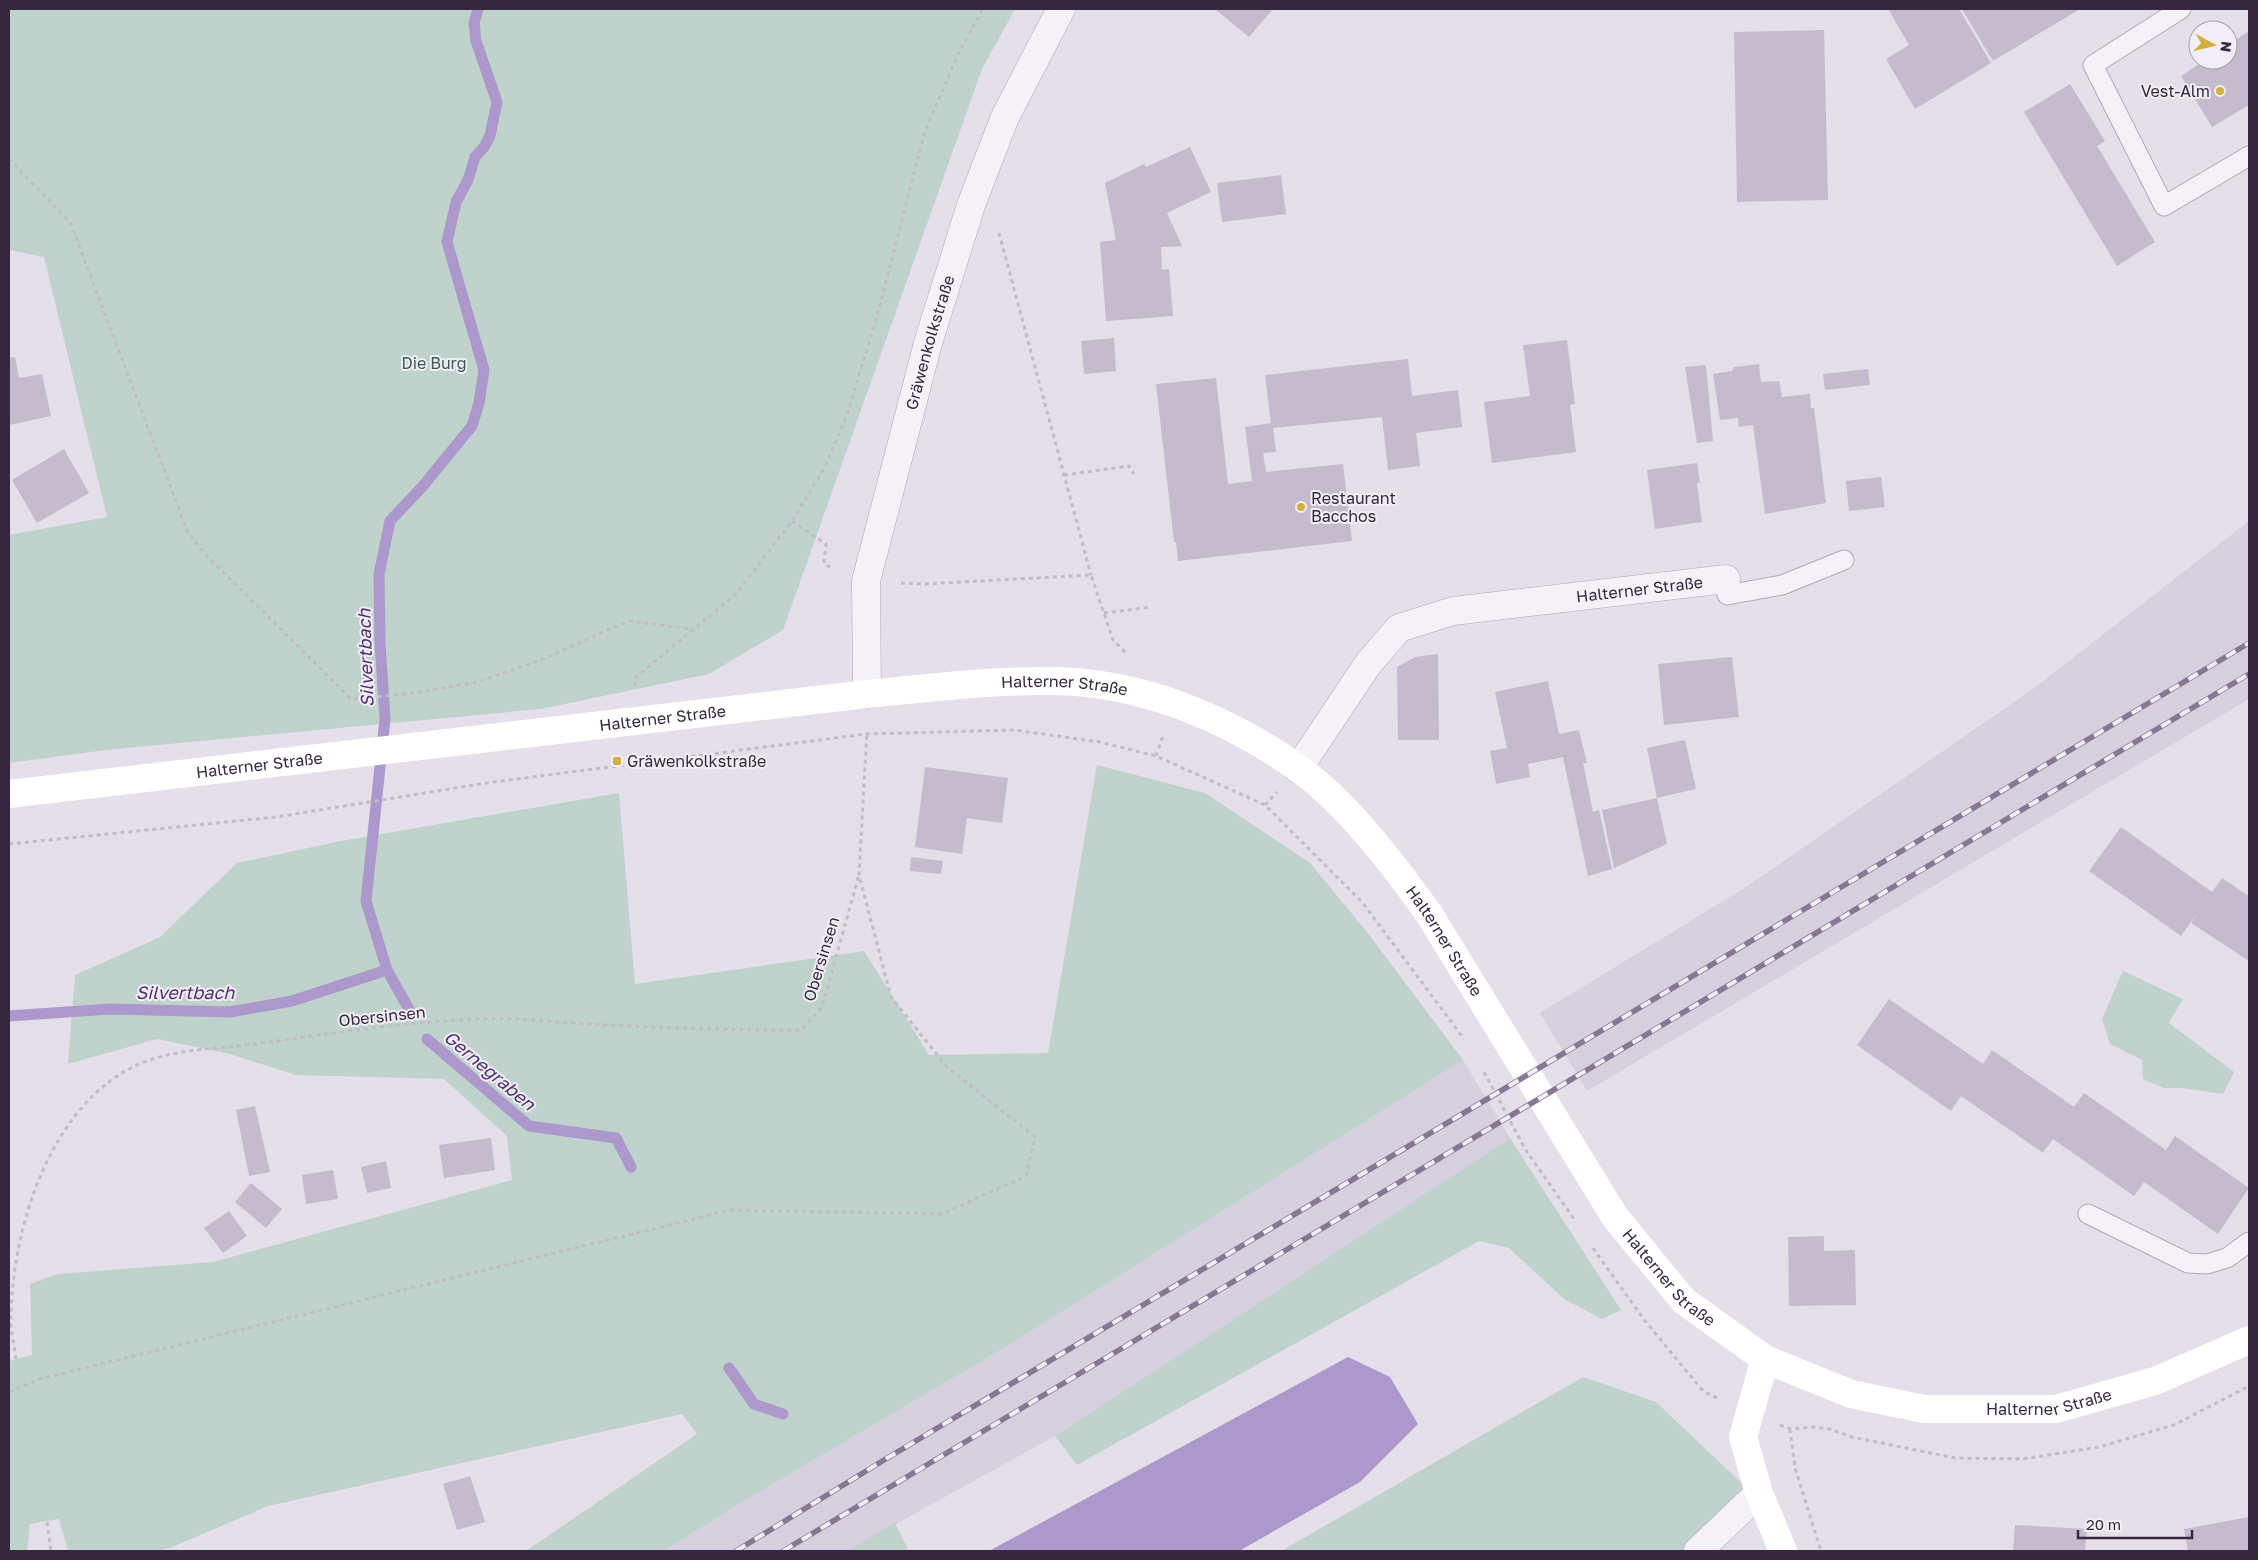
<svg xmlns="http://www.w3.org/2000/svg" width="2258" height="1560" viewBox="0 0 2258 1560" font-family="'Golos Text',sans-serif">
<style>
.built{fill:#d7d0de}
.green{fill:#bfd3cc}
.water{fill:#ad98cb}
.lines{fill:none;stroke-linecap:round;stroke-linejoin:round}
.stream{stroke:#ad98cb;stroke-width:11}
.building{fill:#c4bccc}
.lane-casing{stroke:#b0a8b6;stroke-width:21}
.street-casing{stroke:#b0a8b6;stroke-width:29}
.path{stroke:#c2bcc7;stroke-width:3;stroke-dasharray:4 4;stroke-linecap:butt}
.lane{stroke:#f4f1f7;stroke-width:19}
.street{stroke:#f4f1f7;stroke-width:28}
.secondary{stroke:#fff;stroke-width:28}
.rail-casing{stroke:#867793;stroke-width:5.5}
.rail{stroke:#f2eef6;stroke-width:4;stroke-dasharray:11;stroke-linecap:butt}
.poi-dot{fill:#d4af3d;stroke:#f2eef6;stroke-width:2}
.labels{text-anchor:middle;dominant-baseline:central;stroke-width:4;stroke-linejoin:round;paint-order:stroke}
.poi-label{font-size:16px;fill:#352740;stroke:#f2eef6;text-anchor:start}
.street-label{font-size:16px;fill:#352740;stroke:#f2eef6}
.park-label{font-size:16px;fill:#335d51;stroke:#f2eef6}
.water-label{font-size:18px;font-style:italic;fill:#502f76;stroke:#f2eef6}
</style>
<rect width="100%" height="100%" fill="#e4dfe9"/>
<path class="built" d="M2249 521V699L1587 1091 1540 1013 1746 887 2033 689Z
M1463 1060 1510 1138 1055 1436 847 1551H664L739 1504 1009 1345Z"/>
<path class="green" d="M9 9H1015L982 69 783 630 709 674 541 709 106 750 9 763V535L107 517 44 257 9 250Z
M1097 765 1205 793 1310 863 1367 932 1463 1060 1009 1345 739 1504 664 1551H526L697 1434 682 1414 268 1506 170 1548 155 1551H68L59 1519 30 1524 27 1551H9V1361L32 1355 30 1284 58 1274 213 1262 512 1180 507 1136 444 1079 296 1075 230 1054 157 1039 68 1064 75 975 160 937 237 863 341 841 619 793 635 984 864 951 929 1055 1048 1053Z
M2123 971 2183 999 2169 1023 2234 1072 2223 1094 2182 1088H2164L2143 1079 2142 1060 2110 1044 2102 1019Z
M1510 1138 1621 1310 1602 1319 1564 1299 1509 1248 1479 1241 1077 1465 1055 1436Z
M1583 1377 1656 1402 1752 1493 1688 1551 1283 1550Z
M895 1523 909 1551H847Z"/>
<path class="water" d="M1348 1357 1390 1377 1418 1424 1360 1482 1239 1551H989Z"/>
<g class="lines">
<path class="stream" d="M410 1011 387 970 366 901 385 719 380 643 379 574 390 521 422 487 472 426 479 403 484 370 447 242 456 202 468 180 475 157 484 147 490 136 497 102 476 41 474 23 478 9
M9 1016 110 1009 230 1012 292 1001 387 970
M427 1039 529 1126 616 1138 631 1167
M729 1368 754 1404 783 1414"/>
</g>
<path class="building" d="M1215 9H1273L1249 37Z
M1888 9H1959L1991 63 1915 109 1886 59 1909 45Z
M1962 9H2080L1993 61Z
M1824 30 1828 200 1737 202 1734 32Z
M2249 31V105L2212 127 2181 76 2205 60H2228V45Z
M2070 84 2105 141 2097 146 2155 242 2117 266 2024 112Z
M1190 147 1211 192 1167 213 1182 246 1161 247 1162 270 1169 269 1173 316 1106 321 1100 242 1116 240 1105 183 1144 164 1146 167Z
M1281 175 1286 214 1222 222 1217 183Z
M1114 338 1116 371 1084 374 1081 341Z
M1567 340 1575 404 1570 405 1576 452 1492 463 1484 402 1530 396 1523 345Z
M15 357 19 378 42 374 51 416 9 425V358Z
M1408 359 1412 396 1458 390 1462 427 1416 433 1420 466 1388 470 1382 417 1273 428 1276 452 1263 453 1266 472 1343 464 1352 541 1178 561 1176 542H1174L1156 384 1216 378 1228 484 1252 481 1245 427 1271 423 1265 375Z
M1759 364 1761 382 1779 381 1782 397 1810 394 1811 408H1814L1826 503 1765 514 1753 425 1739 427 1738 418 1720 420 1713 374 1732 371 1734 367Z
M1706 365 1713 441 1697 443 1685 367Z
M1868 369 1870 385 1825 390 1823 374Z
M64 449 89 493 37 523 12 480Z
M1697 463 1700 483H1697L1702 522 1655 529 1647 470Z
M1881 477 1885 507 1849 511 1846 481Z
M1438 654 1439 740H1398L1397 667 1415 657Z
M1732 657 1739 717 1664 725 1658 664Z
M1548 681 1559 734 1579 730 1587 763H1583L1593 812 1599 810 1612 869 1588 876 1563 757 1528 764 1530 777 1496 784 1490 751 1507 748 1495 692Z
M1685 740 1696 789 1657 798 1647 748Z
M925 767 1008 778 1002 823 967 818 962 854 915 847Z
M1657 798 1667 844 1614 868 1602 810Z
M2121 827 2212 892 2222 878 2249 896V961L2191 923 2198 912 2181 936 2089 871Z
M911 857 943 861 941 874 910 871Z
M1889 999 1983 1064 1992 1050 2074 1107 2084 1093 2166 1150 2175 1136 2249 1188 2218 1234 2144 1182 2134 1196 2053 1139 2043 1153 1961 1096 1951 1111 1857 1045Z
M255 1106 270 1172 249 1176 236 1110Z
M491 1138 495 1170 444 1178 439 1145Z
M386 1161 391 1188 367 1193 361 1167Z
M333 1170 338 1199 306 1204 302 1175Z
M251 1183 282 1209 266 1228 235 1202Z
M229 1211 247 1236 223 1253 204 1228Z
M1824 1236V1251L1855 1250 1856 1305 1789 1306 1788 1237Z
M470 1476 485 1522 457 1530 443 1484Z
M2249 1517V1551H2188L2184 1529Z
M2015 1525 2087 1529 2085 1551H2013Z"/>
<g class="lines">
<defs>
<path id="lane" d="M2181 9 2093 65 2164 206 2249 156
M1726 579 1727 595 1782 585 1844 560
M2088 1214 2188 1263 2207 1264 2227 1258 2249 1242"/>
<g id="street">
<path id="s1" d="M867 694 866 581 928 343 971 205 1005 117 1061 9"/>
<path id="s2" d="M1298 769 1368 664 1399 628 1453 611 1726 579"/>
<path d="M1698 1551 1759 1493"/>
</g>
</defs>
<use href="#lane" class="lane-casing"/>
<use href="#street" class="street-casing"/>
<path class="path" d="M9 159 70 222 188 533 206 555 351 699 413 693 478 682 541 660 628 621 691 629
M999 233 1091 575
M1064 475 1129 466 1134 474
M792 521 826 544 824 564 834 569
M901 583 924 584 1091 575 1113 640 1127 654
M1104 613 1151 607
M635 686V678L736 594 792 521 825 467 848 412 877 316 925 131 960 50 983 9
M1156 756 1163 736
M1265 805 1277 792
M9 844 276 817 493 782 866 734 1014 730 1100 742 1156 756 1265 805 1362 902 1464 1039
M1484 1072 1525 1149 1576 1222
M1593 1248 1642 1317 1678 1361 1703 1391 1719 1399
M16 1359C14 1344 10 1328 11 1314 13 1228 49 1112 129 1069 170 1047 217 1050 262 1043 334 1033 405 1022 478 1019 514 1017 552 1022 589 1024 660 1028 730 1030 801 1030L822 1007 859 875
M9 1392 40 1379 730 1210 942 1214 1026 1176 1035 1137 946 1066 891 997 859 875 867 732
M1780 1425 1790 1429 1814 1427 1830 1429 1852 1437 1955 1458 2023 1459 2099 1447 2174 1425 2249 1386
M1790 1429 1795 1468 1821 1551
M47 1522 51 1551"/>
<use href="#lane" class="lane"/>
<use href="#street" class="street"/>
<g class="secondary">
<path id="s3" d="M9 794 867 694C930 688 993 680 1056 681 1143 683 1227 718 1298 768 1347 803 1394 865 1429 914L1615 1217 1684 1301 1765 1359 1851 1394 1924 1409H2056L2155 1381 2249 1340"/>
<path d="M1765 1359 1743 1437 1759 1493 1783 1551"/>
</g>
<defs>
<path id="rail" d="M736 1551 884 1460 2249 643
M783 1551 2249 674"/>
</defs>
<use href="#rail" class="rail-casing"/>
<use href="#rail" class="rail"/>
</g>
<g class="poi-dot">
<circle cx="2220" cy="91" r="5"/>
<circle cx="1301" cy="507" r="5"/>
<rect x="612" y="756" width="10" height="10" rx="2.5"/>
</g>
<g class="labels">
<g class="poi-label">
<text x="2210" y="91" text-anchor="end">Vest-Alm</text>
<text x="1311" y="498">Restaurant<tspan x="1311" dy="18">Bacchos</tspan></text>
<text x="627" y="761">Gräwenkolkstraße</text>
</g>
<g class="street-label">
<text stroke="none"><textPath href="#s1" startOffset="360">Gräwenkolkstraße</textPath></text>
<text stroke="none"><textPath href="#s2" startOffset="418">Halterner Straße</textPath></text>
<text stroke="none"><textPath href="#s3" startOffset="1062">Halterner Straße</textPath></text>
<text stroke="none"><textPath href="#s3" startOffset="658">Halterner Straße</textPath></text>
<text stroke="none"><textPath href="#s3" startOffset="252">Halterner Straße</textPath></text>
<text stroke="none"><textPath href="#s3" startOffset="1542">Halterner Straße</textPath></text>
<text transform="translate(821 959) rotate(-73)">Obersinsen</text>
<text transform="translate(382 1016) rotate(-6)">Obersinsen</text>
<text stroke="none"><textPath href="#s3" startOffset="1948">Halterner Straße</textPath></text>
<text stroke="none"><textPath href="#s3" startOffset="2368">Halterner Straße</textPath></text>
</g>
<g class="park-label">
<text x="434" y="363">Die Burg</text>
</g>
<g class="water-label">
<text transform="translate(365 658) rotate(-92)">Silvertbach</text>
<text x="185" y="992">Silvertbach</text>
<text transform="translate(490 1070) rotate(40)">Gernegraben</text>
</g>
</g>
<rect width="2258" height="1560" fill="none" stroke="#352740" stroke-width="20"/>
<g transform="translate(2213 45) rotate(98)"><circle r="24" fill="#f2eef6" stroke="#a69ead"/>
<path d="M0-4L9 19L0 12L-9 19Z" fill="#d4af3d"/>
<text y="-8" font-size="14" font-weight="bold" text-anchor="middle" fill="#352740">N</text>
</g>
<path d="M2078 1530v8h114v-8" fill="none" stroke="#352740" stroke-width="2.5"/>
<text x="2086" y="1530" font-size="15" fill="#352740" stroke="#f2eef6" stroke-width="4" paint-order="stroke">20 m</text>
</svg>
